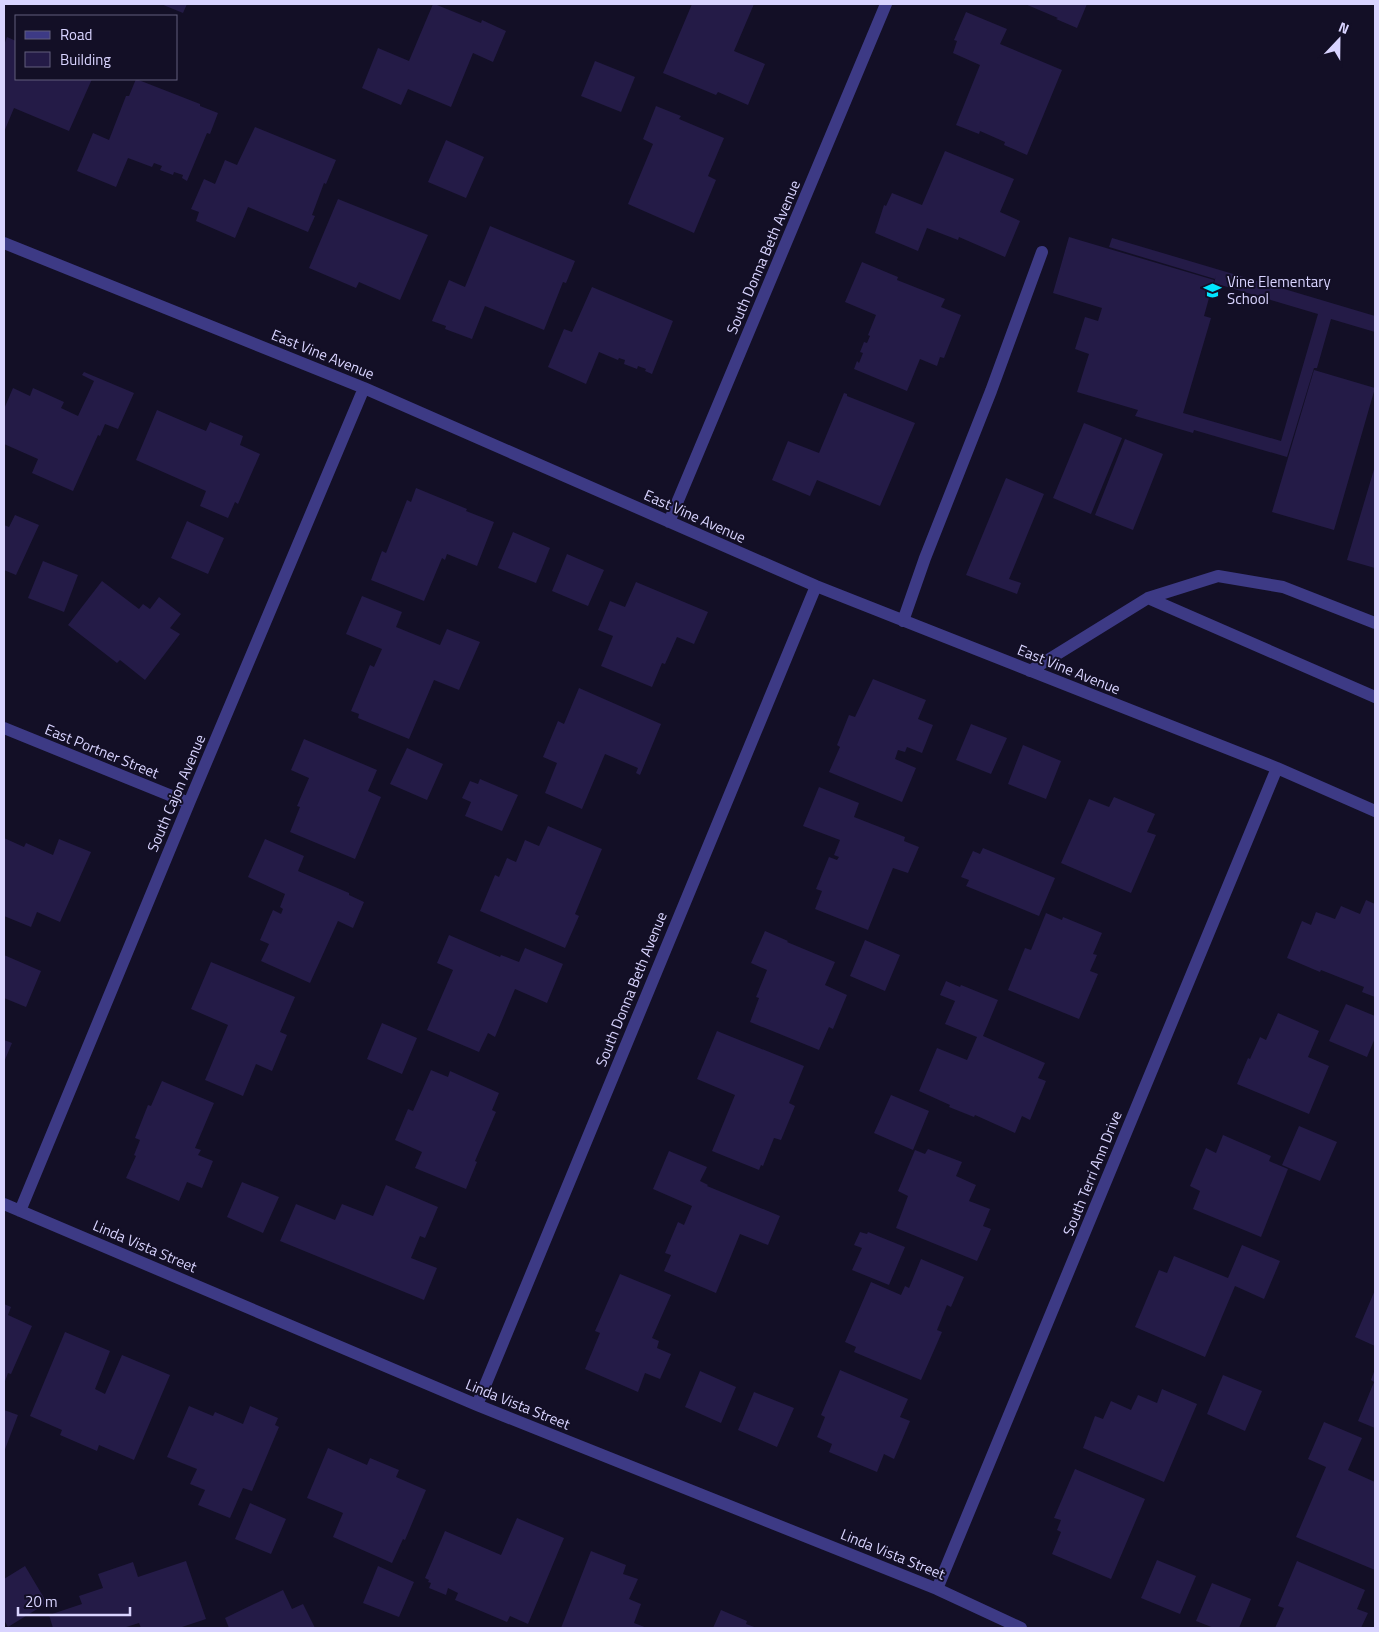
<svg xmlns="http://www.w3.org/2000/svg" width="1379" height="1632" viewBox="0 0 1379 1632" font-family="'Titillium Web',sans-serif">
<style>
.building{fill:#241b47}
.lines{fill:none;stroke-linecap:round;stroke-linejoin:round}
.minor{stroke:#3d3a85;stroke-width:12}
.labels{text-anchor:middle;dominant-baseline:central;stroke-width:4;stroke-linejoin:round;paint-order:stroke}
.street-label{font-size:15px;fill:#d9d4ff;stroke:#130f26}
.poi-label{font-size:15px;fill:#d9d4ff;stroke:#130f26;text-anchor:start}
</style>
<rect width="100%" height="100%" fill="#130f26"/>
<path class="building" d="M161 4H187L183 13Z
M433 4H438L437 5 481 23 482 20 506 31 493 62 473 53 451 107 408 89 401 105 362 88 378 48 409 61Z
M692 4H754L734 51 765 64 748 105 718 92 716 95 663 73Z
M1025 4H1087L1077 28 1056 19 1058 18Z
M966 12 1007 29 1000 44 1062 70 1027 155 1004 145 1005 142 980 131 979 134 956 125 980 65 953 53 957 41 954 40Z
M7 37 16 41V79H92L69 131 14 108 4 132V45Z
M595 61 635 77 621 112 581 96Z
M136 79 200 104V106L218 113 210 134 207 133 187 181 182 178 183 175 174 172 173 175 160 170 162 166 154 163 152 167 128 158 116 187 77 171 93 133 109 140 126 96H129Z
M656 106 681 116 679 119 724 138 708 176 716 180 694 233 628 204 653 144 643 139Z
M255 127 336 160 326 184 324 183 312 215 315 216 308 232 248 207 235 238 196 221 199 212 191 209 204 179 215 184 225 160 237 165Z
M446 140 484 157 466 198 428 182Z
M945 151 1014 179 1000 212 1020 221 1005 257 959 237 958 240 927 228 918 251 875 233 884 205 886 206 892 193 922 205Z
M338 199 428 235 400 300 359 282 356 288 309 268Z
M490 226 575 261 566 283 563 282 544 330 485 306 472 339 445 329 446 326 432 321 449 280 465 287Z
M1069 237 1214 280 1204 316 1211 318 1183 413 1281 441 1318 314 1214 283 1216 276 1215 279 1109 247 1112 238 1375 316V332L1331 319 1317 368H1314L1287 457 1194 430 1193 433 1135 416 1138 410 1077 392 1089 354 1075 349 1085 317 1098 321 1102 308 1053 293Z
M862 262 898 277 897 280 945 299 941 307 961 315 944 358 940 357 937 366 920 359 907 391 854 369 857 361 859 363 863 353 860 352 864 342 867 343 870 336 868 335 876 315 845 302Z
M592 287 673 321 652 374 645 371 646 369 638 366 637 369 624 364 625 360 619 358 618 360 599 352 586 384 548 367 564 329 572 332Z
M1314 370 1375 388 1334 530 1272 512Z
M84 372 134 393 118 429 105 424 100 436 98 435 73 491 32 473 38 459 4 444V409L13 388 30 396 33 388 64 402 61 408 78 416 94 381 82 375Z
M844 393 847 394V396L915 423 880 506 817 480 810 496 772 480 788 441 819 453Z
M157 410 206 431 210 422 243 436 240 445 260 454 238 504 235 502 228 518 200 506 206 491 136 460Z
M1084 423 1122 438 1091 514 1053 498Z
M1125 439 1163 454 1133 530 1095 515Z
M1375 466V568L1347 560Z
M1006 478 1044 494 1009 579 1021 583 1017 594 966 575Z
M416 488 467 509 466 511 494 522 477 566 447 554 445 560 442 558 424 601 371 580 382 551 386 553 407 500 411 502Z
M15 515 39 525 16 575 4 570V525L9 527Z
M187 521 224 538 208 574 171 558Z
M513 532 550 548 536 583 498 568Z
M567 554 604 570 588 606 552 591Z
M43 561 78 575 64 612 28 598Z
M102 581 139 609 143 604 150 609 159 597 181 614 170 628 180 634 145 680 120 660 117 663 68 625Z
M636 582 708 612 694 644 677 637 665 664 662 663 652 687 601 666 613 636 598 630 610 601 625 607Z
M362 596 402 612 396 627 440 645 447 629 480 642 459 690 434 680 409 739 358 718 359 714 351 711 370 665 374 667 382 649 346 634Z
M873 679 926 700 918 719 933 725 922 753 907 747 905 752 898 750 895 759 916 768 902 802 829 772 840 747 837 745 849 715 855 717Z
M579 688 661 724 640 775 636 773 638 768 605 754 582 809 545 793 557 763 543 757 558 721 564 724Z
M971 724 1007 738 991 774 956 760Z
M304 739 377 770 368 791 381 797 355 859 290 832 300 807 297 806 309 778 291 770Z
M1023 745 1061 761 1046 799 1008 784Z
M407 748 443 764 427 800 390 784Z
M480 779 518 795 502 831 465 816 471 802 462 798 470 781 478 784Z
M819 787 859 803 854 817 905 837 904 841 919 847 908 873 893 868 868 930 815 909 822 891 816 889 829 857 837 860 839 857 834 855 840 840 803 826Z
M1114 797 1155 814 1147 832 1156 835 1131 893 1061 863 1089 799 1109 807Z
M548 826 602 849 575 914 579 916 565 948 480 911 495 875 499 877 507 858 516 862 525 840 539 846Z
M4 838 24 847 26 843 53 855 59 839 91 852 60 922 37 912 31 927 4 916Z
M265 839 304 856 298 871 349 893V895L364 902 353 928 338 921 310 983 261 961 269 944 260 940 273 910 281 914 283 909 280 907 285 894 248 877Z
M983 848 1055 878 1039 916 966 886 969 880 961 877 973 851 980 854Z
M1366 900 1375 904V997L1362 992 1364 987 1321 970 1320 972 1287 958 1302 921 1311 925 1316 912 1335 919 1341 906 1360 914Z
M1046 913 1062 920 1063 917 1102 933 1093 954 1097 955 1090 971 1098 974 1079 1019 1008 990 1025 948 1031 950Z
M765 931 788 941 787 942 835 962 825 985 847 995 833 1029 829 1027 819 1050 750 1022 759 998 756 997 767 970 751 963Z
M449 935 500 957 501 955 519 962 525 948 563 964 547 1003 515 989 495 1037 488 1033 479 1052 427 1030 453 970 437 963Z
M865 940 900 955 885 991 850 976Z
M4 955 41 971 26 1007 4 998Z
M211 962 295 997 280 1032 287 1035 272 1071 256 1064 243 1096 205 1080 228 1025 191 1009Z
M946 981 960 987 961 985 998 1000 983 1036 1045 1063 1038 1078 1046 1081 1030 1120 1022 1116 1015 1133 975 1115 974 1117 949 1107 950 1105 919 1091 937 1048 967 1060 977 1037 945 1024 955 1001 940 995Z
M1346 1004 1375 1016V1038L1367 1057 1329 1041Z
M1278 1013 1319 1031 1308 1057 1329 1066 1309 1114 1237 1084 1248 1058 1250 1059 1260 1037 1266 1040Z
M382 1023 417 1038 402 1074 367 1059Z
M717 1031 804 1066 789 1103 795 1106 781 1140 774 1138 763 1166 761 1165 759 1170 712 1151 735 1095 697 1079Z
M4 1040 12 1043 4 1062Z
M431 1070 448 1077 450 1071 499 1093 492 1110 496 1112 475 1161 477 1162 466 1189 415 1168 422 1152 395 1140 408 1109 413 1111Z
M162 1081 214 1103 195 1148 201 1150 198 1155 213 1161 202 1188 187 1182 179 1201 126 1178 136 1156 134 1155 140 1140 135 1138 148 1105 151 1106Z
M891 1095 929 1111 913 1150 874 1133Z
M1299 1126 1337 1142 1320 1181 1282 1165Z
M1223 1135 1271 1156 1269 1161 1288 1169 1261 1237 1193 1209 1200 1191 1190 1186 1206 1148 1216 1153Z
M928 1149 962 1162 956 1176 976 1185 969 1201 990 1209 983 1226 991 1229 977 1261 896 1228 908 1196 898 1191 915 1150 925 1154Z
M669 1151 707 1167 700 1181 708 1185 707 1186 780 1216 768 1245 740 1234 716 1293 664 1271 671 1255 665 1253 678 1222 684 1225 692 1206 653 1189Z
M242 1182 279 1197 263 1233 227 1217Z
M386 1185 438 1207 425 1238 420 1236 411 1258 437 1268 424 1300 280 1241 296 1204 335 1220 342 1204 373 1216Z
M860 1232 867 1234 868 1232 905 1247 889 1285 852 1270 862 1248 854 1245Z
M1242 1245 1280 1261 1264 1299 1235 1286 1205 1357 1135 1327 1159 1270 1167 1273 1174 1256 1228 1278Z
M921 1259 964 1277 951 1307 947 1305 937 1330 942 1332 921 1380 854 1352 856 1347 845 1342 871 1282 901 1295 905 1286 909 1288Z
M620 1274 671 1295 652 1338 659 1341 657 1348 671 1354 660 1379 645 1373 638 1392 585 1369 600 1333 595 1331Z
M1375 1290V1346L1355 1337Z
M4 1304 11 1307 8 1315 32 1326 11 1374 8 1373 4 1384Z
M65 1332 110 1351 95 1389 105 1394 122 1355 170 1375 134 1460 99 1445 97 1451 60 1435 62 1430 30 1416Z
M1375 1369V1428L1358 1421 1374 1382 1371 1380Z
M840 1370 908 1399 900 1417 910 1421 894 1459 884 1454 877 1472 829 1452 832 1444 817 1437 825 1417 821 1415Z
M700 1371 736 1387 721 1423 685 1407Z
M1223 1375 1262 1391 1245 1431 1207 1414Z
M1162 1389 1197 1404 1164 1482 1083 1448 1095 1416 1103 1419 1111 1401 1131 1410 1138 1395 1157 1403Z
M754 1392 794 1408 777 1447 738 1430Z
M189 1406 213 1416 215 1412 243 1424 250 1406 278 1418 275 1425 279 1427 252 1491 243 1488 230 1518 198 1505 205 1490 190 1484 197 1469 167 1457Z
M4 1410 18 1415 4 1452Z
M1324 1422 1362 1438 1348 1470 1375 1482V1570L1296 1537 1326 1467 1308 1459Z
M328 1448 367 1465 370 1458 399 1470 396 1477 426 1490 405 1540 403 1539 392 1563 333 1537 343 1513 307 1498Z
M1075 1469 1145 1499 1111 1579 1052 1554 1061 1532 1057 1530 1061 1520 1054 1518Z
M250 1503 286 1519 271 1554 235 1539Z
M517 1518 564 1538 528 1624 510 1616 507 1622 455 1600 458 1593 448 1588 446 1595 429 1588 431 1583 428 1582 429 1580 425 1578 445 1531 501 1555Z
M591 1551 626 1565 623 1574 638 1579 629 1599 641 1604 634 1623 647 1628H561Z
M1157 1560 1196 1576 1180 1614 1141 1598Z
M186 1561 206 1619 179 1628H141L139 1623 123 1628H53L49 1615 82 1604 79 1596 103 1588 98 1574 133 1562 138 1577Z
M1297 1561 1365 1590 1357 1609 1368 1613 1361 1628H1275L1284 1608 1278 1606Z
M25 1566 47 1603 8 1627 4 1620V1579Z
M378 1566 414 1582 399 1617 363 1603Z
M1212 1583 1251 1599 1239 1628H1214L1196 1621Z
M283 1590 292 1609 303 1604 315 1628H229L225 1618Z
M721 1610 747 1621 746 1624 757 1628H713Z"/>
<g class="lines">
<path class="minor" d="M4 243 364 388 816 586 1277 768 1375 811
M669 522 886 4
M1148 598 1375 697
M903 621 925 558 991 391 1042 252
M1030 671 1148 598 1218 576 1283 587 1375 623
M4 728 189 803
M4 1204 477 1405 937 1589 1021 1628
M20 1211 189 803 364 388
M477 1405 816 586
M937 1589 1277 768"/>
</g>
<defs>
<symbol id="school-bare" viewBox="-9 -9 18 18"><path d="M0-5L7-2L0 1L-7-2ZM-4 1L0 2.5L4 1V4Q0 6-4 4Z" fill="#00e5ff" stroke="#130f26" stroke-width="2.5" paint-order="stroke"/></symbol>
</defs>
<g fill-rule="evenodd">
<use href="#school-bare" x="1200" y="278" width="25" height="25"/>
</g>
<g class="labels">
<g class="street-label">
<text transform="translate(763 257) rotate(-67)">South Donna Beth Avenue</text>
<text transform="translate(323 354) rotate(22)">East Vine Avenue</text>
<text transform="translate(695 516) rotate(24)">East Vine Avenue</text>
<text transform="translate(1069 669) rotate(22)">East Vine Avenue</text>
<text transform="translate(102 751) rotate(22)">East Portner Street</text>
<text transform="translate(176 793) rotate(-67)">South Cajon Avenue</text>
<text transform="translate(631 989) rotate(-68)">South Donna Beth Avenue</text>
<text transform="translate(1092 1173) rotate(-68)">South Terri Ann Drive</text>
<text transform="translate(145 1246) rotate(23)">Linda Vista Street</text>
<text transform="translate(518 1404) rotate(22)">Linda Vista Street</text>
<text transform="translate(893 1554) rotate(22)">Linda Vista Street</text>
</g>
<g class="poi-label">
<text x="1227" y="281">Vine Elementary<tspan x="1227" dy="17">School</tspan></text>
</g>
</g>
<rect width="1379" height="1632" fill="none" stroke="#d9d4ff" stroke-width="10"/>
<rect x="15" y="15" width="162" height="65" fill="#130f26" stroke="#625e7d"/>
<rect x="25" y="31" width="25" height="8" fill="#3d3a85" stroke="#625e7d"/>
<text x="60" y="40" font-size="15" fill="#d9d4ff">Road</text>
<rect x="25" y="52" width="25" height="15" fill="#241b47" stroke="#625e7d"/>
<text x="60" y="65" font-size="15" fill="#d9d4ff">Building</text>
<g transform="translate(1339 40) rotate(22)" stroke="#130f26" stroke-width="4" paint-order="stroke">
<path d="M0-4L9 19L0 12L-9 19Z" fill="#d9d4ff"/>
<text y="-8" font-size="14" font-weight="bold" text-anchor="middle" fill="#d9d4ff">N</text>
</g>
<path d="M18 1607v8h112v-8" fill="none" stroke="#d9d4ff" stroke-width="2.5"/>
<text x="25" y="1607" font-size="15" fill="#d9d4ff" stroke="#130f26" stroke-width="4" paint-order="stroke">20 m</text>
</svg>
